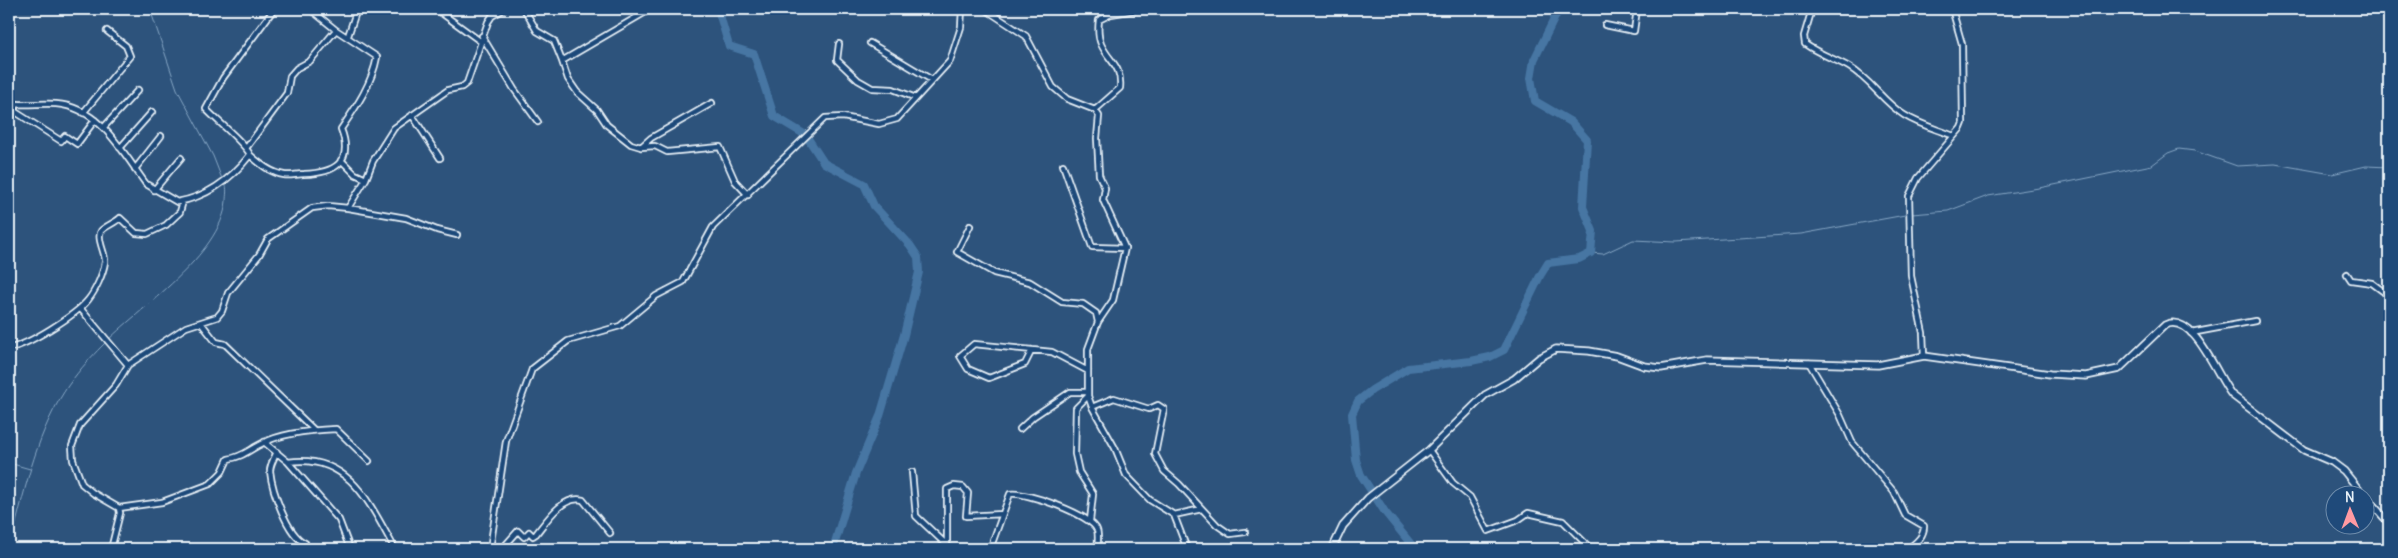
<svg xmlns="http://www.w3.org/2000/svg" width="2398" height="558" viewBox="0 0 2398 558" font-family="Delius,sans-serif">
<style>
.lines{fill:none;stroke-linecap:round;stroke-linejoin:round}
.stream{stroke:#87a7c5;stroke-width:1}
.river{stroke:#4776a3;stroke-width:8}
.minor-casing{stroke:#e8f1f8;stroke-width:8}
.tertiary-casing{stroke:#e8f1f8;stroke-width:9}
.minor{stroke:#1f4a7a;stroke-width:4.5}
.tertiary{stroke:#1f4a7a;stroke-width:5.5}
</style>
<rect width="100%" height="100%" fill="#2d537c"/>
<filter id="ink" filterUnits="userSpaceOnUse"><feTurbulence type="fractalNoise" baseFrequency=".02" numOctaves="2"/><feDisplacementMap in="SourceGraphic" scale="10" xChannelSelector="R" yChannelSelector="G"/><feConvolveMatrix kernelMatrix="1 2 1 2 8 2 1 2 1" color-interpolation-filters="sRGB"/></filter>
<g filter="url(#ink)">
<g class="lines">
<path class="stream" d="M150 9 177 89 213 156 222 179
M1912 214 1948 211 1988 196 2039 188 2152 165 2168 153 2179 149 2195 151 2237 166 2275 164 2332 174 2366 166 2389 167
M1591 253 1603 254 1633 240 1676 242 1801 234 1905 215
M9 463 30 469
M9 549C24 496 34 439 64 392 74 376 89 359 103 345 139 308 221 255 226 201 226 195 228 189 225 183"/>
<path class="river" d="M718 9 729 46 754 54 774 116 804 134
M807 137 824 163 864 184 874 206 910 245 918 257 919 272 904 335 880 416 856 473 833 549
M1415 549 1385 512 1361 475 1356 460 1352 414 1358 401 1372 390 1408 368 1471 361 1490 357 1504 350 1540 276 1548 263 1579 259 1591 253 1593 231 1583 207 1587 140 1571 122 1535 101 1531 78 1534 60 1559 9"/>
<defs>
<path id="minor" d="M436 9 480 41
M524 9 537 31 554 41 562 61 644 13
M985 9 1026 36 1053 87 1067 99 1095 110 1099 116 1097 138 1099 175 1105 188 1103 200 1125 248 1113 300 1098 322 1088 349V396L1092 407 1114 398 1149 409 1158 405 1164 409 1155 454 1164 471 1179 484 1217 525 1230 534 1245 532
M1812 9 1804 36 1805 44C1819 54 1835 59 1849 67 1871 80 1883 102 1904 115 1920 125 1937 129 1954 136
M1605 25 1634 31 1637 9
M348 36 357 9
M482 36 514 89 538 122
M870 43 932 80
M839 44 837 60 858 80 872 88 893 89 916 98
M562 61 568 79 577 92 597 110 607 125 631 144 641 147 655 146 667 152 720 147 735 181 748 195
M1095 110 1120 88C1122 65 1109 62 1101 44 1098 37 1098 28 1099 20L1111 14 1135 10
M14 111 61 141 65 136 77 144 95 120
M83 113 130 56 126 46 107 31
M412 115 440 158
M9 119 17 104C30 105 43 103 56 104 100 107 123 153 146 184L177 202C207 197 232 178 250 155 247 145 216 120 206 109L223 78 274 9
M104 127 138 90
M247 147 287 93 290 76 297 68 310 61 336 30
M641 147 651 138 712 103
M120 148 152 112
M250 155C260 164 271 173 284 175 290 176 297 174 304 174 334 173 354 163 341 129 356 107 372 84 377 57L336 30 310 9
M341 160 355 174 366 179
M1063 165 1092 247 1125 248
M135 169 161 136
M154 190 181 158
M348 208 406 218 437 230 457 235
M970 226 957 252 994 273 1030 282 1062 302 1083 304 1096 313 1098 322
M2347 274 2351 280 2372 283 2388 295 2389 294
M80 308 128 365
M201 323 216 342 225 344 314 430
M2191 333 2255 321
M9 348C27 346 76 315 88 300 96 290 103 274 105 262 106 254 96 238 101 231 105 226 115 223 120 218L136 233 147 234 166 225 180 212 183 201
M1032 350 1025 364 989 378 968 369 960 356 974 344 1052 352 1088 371
M1924 356 1923 333 1911 276 1909 196 1918 178 1961 128 1963 123 1962 44 1952 9
M1809 363 1840 415 1852 442 1894 492 1905 515 1924 526C1924 537 1916 542 1908 549
M1088 396 1076 408 1075 454 1079 472 1093 494 1090 521
M1092 407 1115 448 1126 475 1150 500 1174 515 1202 509
M1020 429 1033 417 1070 392H1088
M264 442 288 462 339 520 350 549
M1429 450 1453 483 1470 497 1488 531 1518 520 1528 513 1563 521 1591 549
M277 452C274 458 270 465 270 471 272 490 287 535 305 543
M288 462C349 453 370 504 395 549
M912 472 916 516 951 549
M119 508 162 502 210 484 222 472 228 459C243 457 250 449 263 443 282 433 315 430 336 429L369 461
M1174 515 1187 549
M947 545V489L954 486 963 487 968 493 966 516 1002 514
M111 549 120 513 119 508 93 493 82 484 73 460 72 446 80 425 116 385 128 365 186 327 217 317 222 311 228 293 259 255 268 239 312 208 328 206 348 208 366 179 373 161 394 128 448 90 462 87 467 83 488 22 492 16 504 9
M490 549 506 441 532 369 568 341 620 326 656 296 683 282 713 227 825 118 843 117 879 124 897 119 950 61 961 27 962 9
M502 549 518 531 524 537 529 532 533 536 536 534C547 520 563 495 583 500L610 533
M990 549 1010 494C1025 491 1092 515 1097 530 1099 535 1097 544 1098 549"/>
<path id="tertiary" d="M2366 497 2389 523
M1332 549 1343 526 1368 498 1429 450 1485 395 1514 379 1539 358 1556 349 1589 351 1617 356 1644 366 1661 368 1707 360 1878 365 1924 356 2050 374 2086 376 2119 369 2165 325C2194 311 2218 379 2232 395L2304 450 2332 462 2344 471 2364 496"/>
</defs>
<use href="#minor" class="minor-casing"/>
<use href="#tertiary" class="tertiary-casing"/>
<use href="#minor" class="minor"/>
<use href="#tertiary" class="tertiary"/>
</g>
</g>
<rect width="2398" height="558" fill="none" stroke="#1f4a7a" stroke-width="30"/>
<rect x="15" y="15" width="2368" height="528" fill="none" stroke="#e8f1f8" stroke-width="2" filter="url(#ink)"/>
<g transform="translate(2350 510) rotate(359)"><circle r="24" fill="#1f4a7a" stroke="#6f8dac"/>
<path d="M0-4L9 19L0 12L-9 19Z" fill="#ff9aa2"/>
<text y="-8" font-size="14" font-weight="bold" text-anchor="middle" fill="#e8f1f8">N</text>
</g>
</svg>
